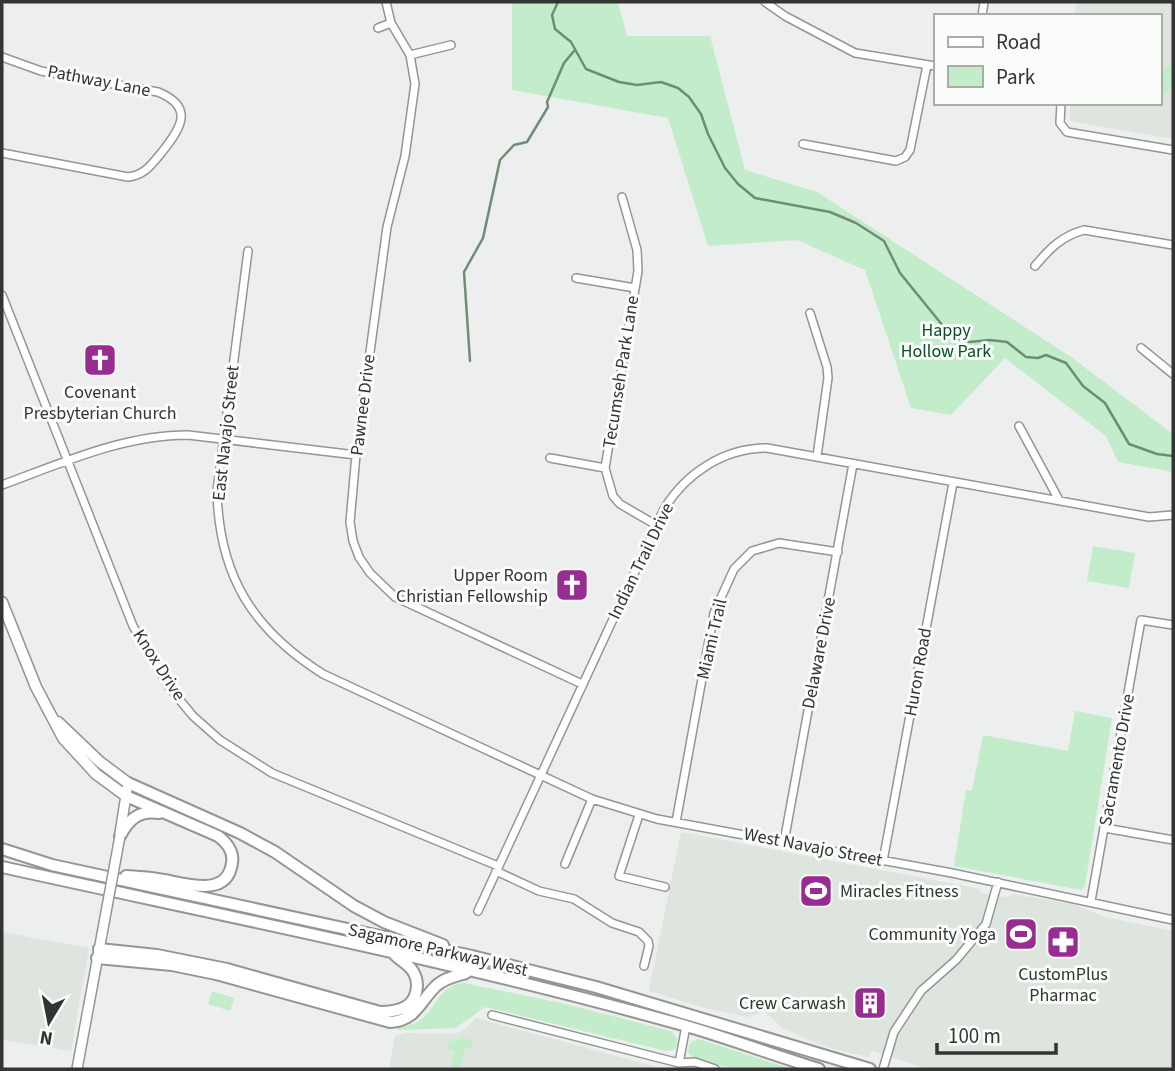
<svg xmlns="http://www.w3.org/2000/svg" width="1175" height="1071" viewBox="0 0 1175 1071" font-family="'Source Sans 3',sans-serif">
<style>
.built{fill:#dde5de}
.green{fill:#c3eccb}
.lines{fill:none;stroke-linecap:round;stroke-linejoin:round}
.stream{stroke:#6e8d74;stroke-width:2.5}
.minor-casing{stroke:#939693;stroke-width:10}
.tertiary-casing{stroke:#939693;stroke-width:12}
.secondary-casing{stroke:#939693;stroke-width:13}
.trunk-casing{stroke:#939693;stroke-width:14}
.minor{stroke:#fff;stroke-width:7}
.tertiary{stroke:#fff;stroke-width:9}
.secondary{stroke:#fff;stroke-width:10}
.trunk{stroke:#fff;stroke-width:10}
.tertiary-bridge-casing{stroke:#939693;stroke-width:12;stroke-linecap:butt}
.tertiary-bridge{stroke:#fff;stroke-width:9}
.labels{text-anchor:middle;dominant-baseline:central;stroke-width:6;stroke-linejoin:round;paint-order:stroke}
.street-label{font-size:18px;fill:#333433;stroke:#fafcfa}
.park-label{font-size:18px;fill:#055024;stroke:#fafcfa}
.poi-label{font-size:18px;fill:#333433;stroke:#fafcfa;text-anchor:end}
</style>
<rect width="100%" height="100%" fill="#ecefed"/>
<path class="built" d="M1076 2H1173V139L1070 121V103H1159V16H1075Z
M681 832 976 888 982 893 1005 897 1013 894 1072 904 1105 917 1173 931V1069H928L872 1051 868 1057 826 1047 784 1029 764 1011 748 1017 704 1008 649 991Z
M2 932 89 948 71 1051 2 1040Z
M476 1018 664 1069H389L395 1036 406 1033 454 1034 464 1030Z"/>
<path class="green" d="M512 2H618L627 36H710L745 170 817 192 1071 357 1173 434V472L1118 462 1106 436 1005 358 951 415 911 408 865 270 797 240 708 246 668 118 512 90Z
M1173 63V87L1159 97V73Z
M1093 546 1135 553 1129 588 1087 581Z
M1075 711 1112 718 1085 886 1081 890 954 866 966 790 972 791 983 735 1068 751Z
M464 983 561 1003 671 1031 677 1038V1046L673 1050 666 1051 485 1007 456 1028 399 1030 397 1028C406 1026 416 1025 423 1018 438 1004 441 985 464 983Z
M212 991 234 998 230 1011 208 1004Z
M463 1037 470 1039 473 1046 469 1049H464L460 1069H450L454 1051 448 1049 447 1045 450 1041Z
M698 1039 792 1069C764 1069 709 1071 689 1054 687 1046 690 1041 698 1039Z"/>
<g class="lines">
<path class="stream" d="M558 2 552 15 555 29 571 42 586 69 619 82 637 85 661 82 678 88 689 97 701 114 708 134 725 168 738 184 755 198 830 212 856 223 884 241 900 273 952 337 970 342 990 340 1007 342 1026 357 1038 358 1046 355 1066 363 1083 386 1105 403 1129 444 1157 454 1173 456
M470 361 464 272 483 238 500 160 514 145 527 142 548 107 547 102 564 63 574 51"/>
<defs>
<path id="minor" d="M386 2 391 23 410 55 415 84 405 156 387 227 356 455 350 522 353 541 359 557 370 573 395 597 582 684
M765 2 785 16 855 53 935 66
M982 16 984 2
M378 28 391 23
M410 55 451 45
M2 57 41 71 158 92C195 107 181 128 162 152 152 164 145 175 128 177L2 153
M1061 103 1060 123 1067 132 1173 150
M803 144 896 161 905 157 910 150 927 65
M622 197 637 250 638 271 605 468 613 496 620 504 656 525
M248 251 217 491C219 576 253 630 323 674L592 799 657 819 952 873 1173 920
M1035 266C1050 248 1062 236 1084 230L1173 245
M576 278 635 288
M2 295 133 626 169 687 193 716 220 740 272 773 498 866
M810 313 827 367 828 378 817 456
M1141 348 1173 374
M1019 426 1059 500
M550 458 605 468
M2 485C62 463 123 435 188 435L356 455
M639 815 619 876 665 887
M676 822 714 613 734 569 752 551 779 543 838 552
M1105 828 1173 840
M784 842 853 464
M883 861 953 483
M565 864 592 799
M496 871 539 891 574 899 612 923 639 932 648 941 649 946 644 966
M1091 901 1141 620 1173 625
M478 911 664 509C686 473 724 448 767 448L1149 517 1173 515
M492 1015 679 1063 695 1062 715 1069
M679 1063 686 1026
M883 1069 894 1032 921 991 956 960 986 924 998 882"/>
<path id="tertiary" d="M120 833 128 783
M77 1069 102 934"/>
<path id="secondary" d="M2 602 36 687 63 738 96 774 126 796
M58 722 100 762 128 783"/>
<path id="trunk" d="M128 783 240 833 275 852 354 906 384 922 443 945
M120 836C129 819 139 810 159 813
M2 849 52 865 472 956 596 987 870 1069
M2 867C229 917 458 962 683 1025 728 1038 773 1055 819 1069
M126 876C137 877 148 877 158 879 182 882 227 900 232 863 234 851 227 843 218 836L126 796
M99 949 157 955 227 969 380 1012C398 1012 416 1008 417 986 417 981 415 974 412 970 408 964 400 960 395 955
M97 958 172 965 216 974 390 1022C416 1021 420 1001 436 986 444 978 456 976 466 973"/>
</defs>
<use href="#minor" class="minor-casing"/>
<use href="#tertiary" class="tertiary-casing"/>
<use href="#secondary" class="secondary-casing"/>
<use href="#trunk" class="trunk-casing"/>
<use href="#minor" class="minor"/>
<use href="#tertiary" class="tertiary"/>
<use href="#secondary" class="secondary"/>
<use href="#trunk" class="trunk"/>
<defs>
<path id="tertiary-bridge" d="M102 934 120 836"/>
</defs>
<use href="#tertiary-bridge" class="tertiary-bridge-casing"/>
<use href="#tertiary-bridge" class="tertiary-bridge"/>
</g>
<defs>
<symbol id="church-square" viewBox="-11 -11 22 22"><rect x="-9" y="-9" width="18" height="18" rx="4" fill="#972d90" stroke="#fafcfa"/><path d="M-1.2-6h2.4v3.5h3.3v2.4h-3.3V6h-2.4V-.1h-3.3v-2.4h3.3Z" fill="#fff"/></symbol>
<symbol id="stadium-square" viewBox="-11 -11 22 22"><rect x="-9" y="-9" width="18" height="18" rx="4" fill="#972d90" stroke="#fafcfa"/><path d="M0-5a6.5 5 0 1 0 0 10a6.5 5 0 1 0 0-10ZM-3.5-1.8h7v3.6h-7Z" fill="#fff"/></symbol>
<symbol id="pharmacy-square" viewBox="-11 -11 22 22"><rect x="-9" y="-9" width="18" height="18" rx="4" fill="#972d90" stroke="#fafcfa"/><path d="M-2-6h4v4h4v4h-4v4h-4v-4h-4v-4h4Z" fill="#fff"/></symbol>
<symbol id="building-square" viewBox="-11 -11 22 22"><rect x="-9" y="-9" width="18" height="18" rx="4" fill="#972d90" stroke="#fafcfa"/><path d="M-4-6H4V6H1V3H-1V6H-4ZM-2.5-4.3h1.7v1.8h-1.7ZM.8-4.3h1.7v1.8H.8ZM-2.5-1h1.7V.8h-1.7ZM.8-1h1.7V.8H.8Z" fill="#fff"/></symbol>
</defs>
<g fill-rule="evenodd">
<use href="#church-square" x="81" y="341" width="38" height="38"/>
<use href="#church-square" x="553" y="566" width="38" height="38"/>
<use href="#stadium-square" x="797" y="872" width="38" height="38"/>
<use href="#stadium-square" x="1002" y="915" width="38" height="38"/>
<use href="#pharmacy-square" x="1044" y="923" width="38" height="38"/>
<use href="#building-square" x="851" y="984" width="38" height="38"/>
</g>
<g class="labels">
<g class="street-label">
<text transform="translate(99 81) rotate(11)">Pathway Lane</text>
<text transform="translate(621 372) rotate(-81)">Tecumseh Park Lane</text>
<text transform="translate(363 405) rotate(-83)">Pawnee Drive</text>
<text transform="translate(226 433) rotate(-84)">East Navajo Street</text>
<text transform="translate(641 561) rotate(-64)">Indian Trail Drive</text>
<text transform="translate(712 639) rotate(-77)">Miami Trail</text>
<text transform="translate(819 653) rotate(-79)">Delaware Drive</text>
<text transform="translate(159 665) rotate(57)">Knox Drive</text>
<text transform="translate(918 672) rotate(-80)">Huron Road</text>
<text transform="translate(1117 760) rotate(-80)">Sacramento Drive</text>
<text transform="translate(813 847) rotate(11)">West Navajo Street</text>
<text transform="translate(438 950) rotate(13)">Sagamore Parkway West</text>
</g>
<g class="park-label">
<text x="946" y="330">Happy<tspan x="946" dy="21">Hollow Park</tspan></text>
</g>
<g class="poi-label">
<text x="100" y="392" text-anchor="middle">Covenant<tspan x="100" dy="21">Presbyterian Church</tspan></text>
<text x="548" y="575">Upper Room<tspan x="548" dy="21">Christian Fellowship</tspan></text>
<text x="840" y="891" text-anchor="start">Miracles Fitness</text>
<text x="996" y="934">Community Yoga</text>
<text x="1063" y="974" text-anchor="middle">CustomPlus<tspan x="1063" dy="21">Pharmac</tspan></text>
<text x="846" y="1003">Crew Carwash</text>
</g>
</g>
<rect width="1175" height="1071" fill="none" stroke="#333433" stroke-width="7"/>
<rect x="934" y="14" width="228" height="91" fill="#fafcfa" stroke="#aaacaa" stroke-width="2"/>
<rect x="948" y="37" width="35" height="10" fill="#ffffff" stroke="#aaacaa" stroke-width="2"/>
<text x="996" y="49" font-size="21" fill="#333433">Road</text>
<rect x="948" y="66" width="35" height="21" fill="#c3eccb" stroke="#aaacaa" stroke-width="2"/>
<text x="996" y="84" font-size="21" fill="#333433">Park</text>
<g transform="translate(49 1022) rotate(190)" stroke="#fafcfa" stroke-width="5" paint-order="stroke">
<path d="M0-5L12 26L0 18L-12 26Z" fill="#333433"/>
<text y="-10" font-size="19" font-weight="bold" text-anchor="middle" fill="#333433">N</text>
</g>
<path d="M937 1043v10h119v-10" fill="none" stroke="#333433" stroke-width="3.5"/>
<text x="948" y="1043" font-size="21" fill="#333433" stroke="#fafcfa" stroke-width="5" paint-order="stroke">100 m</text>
</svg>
